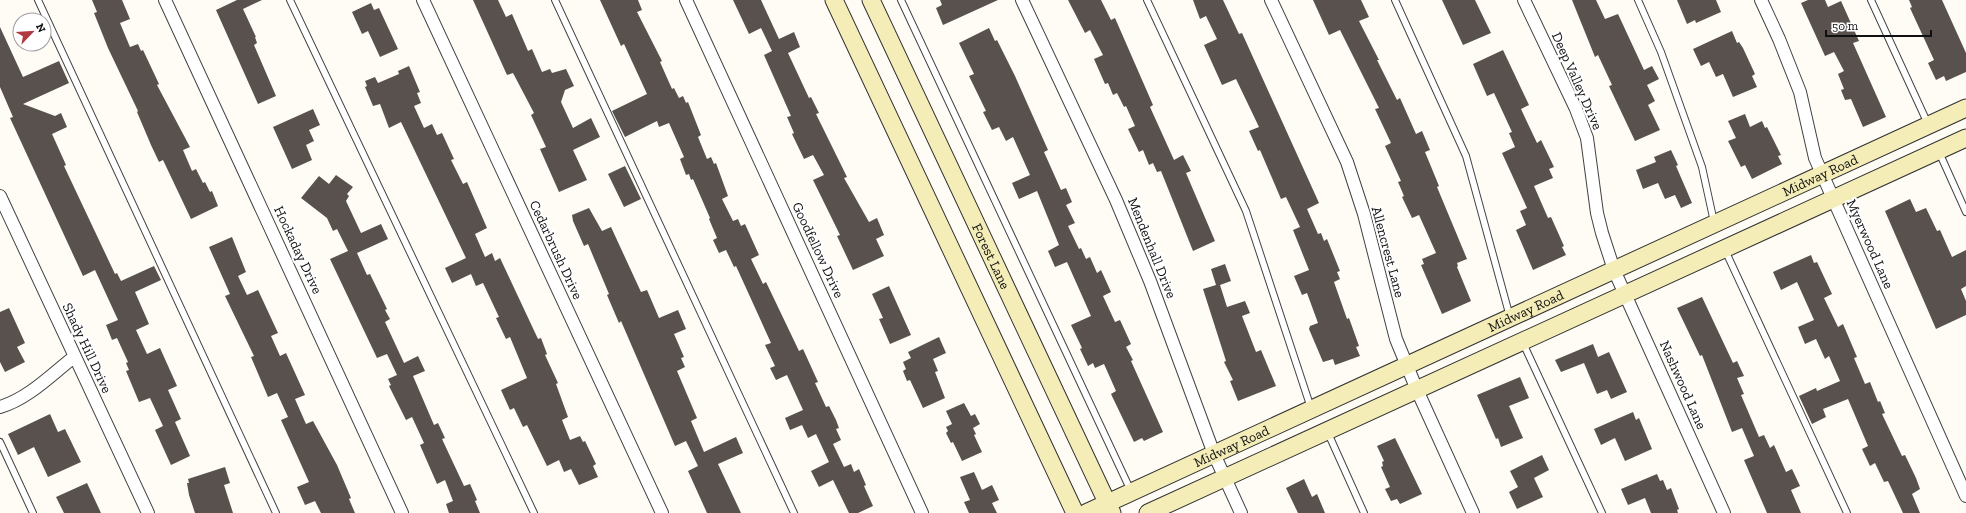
<svg xmlns="http://www.w3.org/2000/svg" width="1966" height="513" viewBox="0 0 1966 513" font-family="'Zilla Slab',serif">
<style>
.building{fill:#58514e}
.lines{fill:none;stroke-linecap:round;stroke-linejoin:round}
.lane-casing{stroke:#434343;stroke-width:8}
.street-casing{stroke:#434343;stroke-width:14}
.secondary-casing{stroke:#323232;stroke-width:19}
.lane{stroke:#fff;stroke-width:6}
.street{stroke:#fff;stroke-width:12}
.secondary{stroke:#f5edb8;stroke-width:17}
.labels{text-anchor:middle;dominant-baseline:central;stroke-width:4;stroke-linejoin:round;paint-order:stroke}
.street-label{font-size:14px;fill:#101010;stroke:#fff}
</style>
<rect width="100%" height="100%" fill="#fefcf5"/>
<path class="building" d="M92 0H122L130 19 120 23 130 47 138 44 141 51 143 50 159 84 157 85 190 147 183 150 192 171 196 169 203 183 205 182 210 192 212 191 218 206 191 219 163 160 159 162 151 145 137 112 138 111 108 48 94 13 97 12Z
M237 0H262L243 9 256 37H255L257 43 254 45 276 96 258 104 216 10Z
M473 0H498L506 17 512 14 528 51 532 49 542 72 550 69 552 73 566 69 574 86 565 90 561 102 573 128 591 118 600 137 573 150 587 180 559 192 540 149 546 147 531 115 534 113 513 73 507 75Z
M600 0H638L642 10 637 12 662 61 660 62 672 89 674 88 679 98 683 96 686 103 688 102 701 135 698 137 707 159 711 157 714 164 716 163 728 196 722 199 733 221 738 219 741 226 745 224 759 255 751 259 763 284 766 282 799 351 803 349 818 382 815 383 826 407 829 406 836 420 839 428 836 429 841 440 833 444 844 467 851 464 854 472 859 469 866 485 864 486 873 506 858 513H849L833 480 819 487 811 471 829 462 816 434 808 438 802 425 790 430 785 418 803 410 787 375 776 380 770 368 775 366 765 345 771 343 736 266 734 267 726 250 719 253 713 240 717 238 709 219 710 218 693 179 691 180 689 174 686 175 680 159 684 157 669 123 659 127 657 121 625 137 612 111 647 94 624 44 621 46Z
M733 0H761L779 39 794 32 800 47 788 53 809 98 811 97 819 113 816 114 847 177 844 178 869 222 877 218 884 235 876 239 884 256 853 270 837 236 840 235 813 180 824 175 813 155 804 159 792 134 794 133 787 117 791 116 764 55 772 51 761 28 749 34Z
M940 0H998L943 25 936 8 942 5Z
M1068 0H1101L1111 20 1115 18 1153 105 1150 107 1174 160 1183 155 1191 171 1186 173 1215 241 1193 251 1161 171 1157 172 1153 163 1149 165 1143 150 1139 152 1128 129 1135 126 1126 106 1124 107 1117 93 1113 95 1108 83 1105 84 1094 59 1103 55 1090 30 1085 33Z
M1193 0H1223L1239 34 1242 33 1319 203 1307 209 1318 234 1321 233 1324 241 1327 239 1340 271 1337 272 1340 279 1334 282 1347 319 1349 318 1359 346 1356 347 1360 356 1335 365 1333 359 1323 362 1309 329 1310 326 1318 323 1307 293 1302 295 1294 276 1309 270 1293 230 1300 227 1286 197 1281 199 1260 150 1258 151 1249 131 1259 127 1236 79 1222 85 1204 45 1217 39 1206 16 1200 19Z
M1313 0H1361L1369 17 1359 21 1379 60H1377L1397 100 1400 98 1416 134 1422 131 1430 150 1425 152 1439 186 1437 187 1467 259 1457 263 1458 266 1457 267 1471 301 1442 314 1421 265 1424 264 1422 259 1436 253 1419 215 1412 218 1402 197 1404 196 1398 182 1401 181 1385 146 1391 143 1375 109 1379 108 1340 30 1329 35Z
M1442 0H1475L1491 33 1463 45Z
M1572 0H1596L1605 19 1618 14 1644 70 1652 66 1659 79 1647 85 1655 101 1648 105 1660 130 1635 141 1609 86 1612 85 1598 55 1595 57Z
M1677 0H1716L1721 12 1696 23 1695 20 1687 24Z
M1808 0H1825L1828 7 1841 1 1859 41 1853 43 1886 117 1863 127 1851 99 1845 100 1841 90 1844 89 1838 74 1844 71 1834 52 1825 56 1801 3Z
M1909 0H1942L1966 53V72L1946 81 1944 76 1936 80 1928 63 1934 60 1910 8 1912 7Z
M371 3 374 10 379 8 398 49 380 57 368 31 362 34 352 12Z
M0 27 23 77 59 61 69 83 23 104 55 116 61 113 67 127 52 134 66 165 64 166 115 274 117 273 121 281 154 266 161 280 135 292 149 324 136 330 147 354 160 348 177 386 168 390 181 419 175 422 190 456 171 465 155 430 163 426 150 398 139 402 126 371 129 370 126 363 128 362 117 338 112 340 106 325 118 320 95 270 83 276 10 118 13 117 0 87Z
M989 28 995 41 997 40 1015 76 1048 150 1044 152 1061 190 1066 188 1072 202 1066 205 1075 223 1068 226 1079 249 1081 248 1086 259 1090 257 1097 273 1101 270 1111 292 1103 296 1115 322 1120 320 1131 344 1126 347 1133 360 1131 361 1163 432 1144 441 1142 438 1134 442 1111 394 1116 391 1104 364 1095 368 1093 363 1088 366 1080 349 1082 348 1071 325 1091 316 1067 262 1055 267 1048 251 1059 245 1037 191 1019 199 1012 183 1030 175 1013 137 1006 141 999 127 992 130 983 112 986 111 969 76 974 74 959 43Z
M1732 31 1737 43 1739 42 1743 48 1755 74 1752 76 1757 87 1733 97 1723 74 1716 77 1709 62 1701 66 1693 49Z
M1503 50 1529 105 1521 109 1537 143 1541 140 1554 167 1549 169 1553 178 1534 186 1548 218 1551 217 1564 246 1562 247 1566 255 1533 270 1516 230 1526 225 1520 211 1527 208 1502 153 1515 147 1509 133 1512 132 1494 93 1487 96 1473 64Z
M409 66 420 92 417 93 421 103 414 106 424 128 432 124 437 135 442 133 454 159 451 160 463 184 467 182 487 228 475 234 485 257 492 253 495 261 500 258 538 339 541 338 547 354 545 355 558 383 556 384 568 417 562 420 570 440 580 436 583 442 585 441 596 464 593 466 598 477 579 485 571 469 564 472 559 460 547 466 527 425 523 427 514 408 510 410 501 390 527 378 510 337 506 339 496 318 499 317 483 283 476 286 471 274 452 283 445 268 466 258 401 122 389 128 380 104 373 106 365 87 367 86 365 81 375 77 378 83 399 74 398 71Z
M313 109 320 125 309 130 314 141 306 145 312 160 292 169 273 127Z
M1745 114 1750 127 1762 121 1765 128 1767 127 1781 155 1778 156 1782 164 1752 179 1745 165 1741 167 1728 141 1736 138 1728 121Z
M1671 150 1678 165 1676 166 1692 203 1681 208 1675 195 1665 199 1658 183 1643 189 1636 170 1656 162 1654 157Z
M625 166 641 199 624 207 608 174Z
M336 175 353 187 347 194 349 196 346 201 361 233 381 224 388 239 357 253 367 275 370 274 387 309 385 310 390 319 385 322 404 363 418 356 425 371 413 376 434 425 438 423 445 438 442 439 464 486 470 484 477 500 475 501 480 513H449L446 504 453 501 445 480 437 484 420 445 424 443 412 417 406 420 389 386 391 385 388 379 397 375 387 354 377 358 330 259 348 251 337 229 333 231 327 218 301 198 319 176 329 184Z
M1910 199 1916 212 1926 208 1937 231 1940 230 1952 257 1966 250V286L1961 289 1966 301V315L1936 329 1885 211Z
M589 208 602 231 611 227 641 292 647 290 659 318 678 310 686 329 674 334 684 357 681 358 685 367 677 371 697 418 691 421 704 452 736 437 743 453 718 464 741 513H707L688 471 698 466 686 441 675 446 621 321 619 323 607 295 609 294 588 244 584 246 573 221 572 215Z
M232 237 246 272 238 276 247 295 258 290 278 333 271 336 280 356 286 353 305 395 295 399 306 424 313 421 337 465 351 498 349 499 355 513H321L315 501 305 505 297 487 309 482 281 420 288 417 277 393 268 397 251 357 254 356 225 296 230 294 209 247Z
M1811 255 1814 263 1817 262 1832 294 1824 298 1838 327 1843 324 1857 357 1854 358 1865 384 1870 382 1878 402 1880 401 1885 413 1882 414 1902 456 1905 455 1916 478 1920 489 1912 494 1920 513H1903L1888 481 1884 482 1875 463 1870 466 1862 449 1868 446 1848 399 1823 409 1826 417 1812 424 1799 396 1816 388 1817 391 1840 381 1829 356 1825 359 1816 339 1805 344 1798 327 1814 320 1797 282 1781 290 1773 272Z
M1225 264 1231 281 1220 285 1227 307 1245 301 1250 313 1242 316 1256 352 1261 350 1276 386 1238 401 1230 381 1233 380 1224 362 1226 361 1203 289 1216 285 1211 269Z
M889 286 911 335 890 344 879 319 883 318 872 294Z
M1702 297 1733 363 1737 361 1744 376 1737 378 1744 394 1741 395 1759 437 1764 435 1770 448 1774 445 1786 472 1792 469 1800 486 1791 490 1801 513H1767L1744 460 1754 456 1742 428 1732 432 1702 355 1700 356 1677 308Z
M9 308 25 343 17 347 25 362 5 372 0 362V312Z
M939 337 946 353 933 359 938 371 935 372 945 398 923 408 910 380 907 381 903 371 906 369 903 362 911 358 908 352Z
M1593 344 1598 357 1609 352 1627 392 1611 399 1607 390 1597 394 1584 363 1561 372 1555 360Z
M1520 377 1529 398 1509 406 1523 438 1501 447 1498 438 1496 439 1477 395Z
M964 403 971 416 975 414 980 424 973 428 976 434 974 435 982 452 962 461 953 442 951 443 946 433 948 431 946 427 952 424 946 411Z
M1633 412 1636 420 1639 418 1652 449 1625 461 1615 438 1601 445 1594 429Z
M50 414 58 432 65 429 81 462 48 477 34 447 18 455 8 434Z
M1395 438 1422 494 1400 504 1397 499 1391 501 1385 489 1390 487 1381 467 1383 466 1382 462 1384 461 1377 446Z
M1542 455 1549 470 1534 478 1543 497 1517 509 1509 492 1518 487 1510 471Z
M225 467 230 483 224 485 233 513H195L189 495 187 483H189L188 479Z
M974 472 982 490 992 485 999 500 992 503 997 513H969L964 502 970 500 960 477Z
M1657 474 1660 481 1663 480 1667 490 1671 488 1679 509 1677 510 1678 513H1651L1645 498 1628 505 1621 489Z
M1304 479 1312 497 1317 494 1325 513H1298L1286 488Z
M87 483 101 513H64L56 497Z"/>
<g class="lines">
<defs>
<path id="lane" d="M38 0 276 513
M290 0 534 513
M555 0 794 513
M901 0 1131 491
M1147 0 1246 211 1311 408
M1395 0 1466 156 1510 317
M1638 0 1661 52 1702 167 1714 222
M1871 0 1928 124
M1939 152 1966 212
M1725 250 1847 513
M1523 343 1602 513
M1328 433 1364 513
M0 442 33 513"/>
<path id="street" d="M165 0 402 513
M423 0 662 513
M686 0 922 513
M1022 0 1116 200 1150 281 1214 454 1241 513
M1271 0 1347 162 1364 214 1396 339 1417 390 1473 513
M1524 0 1576 109 1587 138 1597 213 1602 233 1614 270 1724 513
M1761 0 1779 39 1800 92 1815 158 1966 496
M0 196 148 513
M0 407C28 399 52 374 74 357"/>
<g id="secondary">
<path d="M834 0 1075 513"/>
<path id="s1" d="M871 0 1112 513"/>
<path id="s2" d="M1086 513 1966 108"/>
<path d="M1148 513 1966 138"/>
</g>
</defs>
<use href="#lane" class="lane-casing"/>
<use href="#street" class="street-casing"/>
<use href="#secondary" class="secondary-casing"/>
<use href="#lane" class="lane"/>
<use href="#street" class="street"/>
<use href="#secondary" class="secondary"/>
</g>
<g class="labels">
<g class="street-label">
<text transform="translate(1577 81) rotate(66)">Deep Valley Drive</text>
<text stroke="none"><textPath href="#s2" startOffset="808">Midway Road</textPath></text>
<text transform="translate(1870 244) rotate(66)">Myerwood Lane</text>
<text transform="translate(1152 248) rotate(68)">Mendenhall Drive</text>
<text transform="translate(298 250) rotate(65)">Hockaday Drive</text>
<text transform="translate(556 250) rotate(65)">Cedarbrush Drive</text>
<text transform="translate(818 250) rotate(65)">Goodfellow Drive</text>
<text transform="translate(1388 252) rotate(75)">Allencrest Lane</text>
<text stroke="none"><textPath href="#s1" startOffset="283">Forest Lane</textPath></text>
<text stroke="none"><textPath href="#s2" startOffset="484">Midway Road</textPath></text>
<text transform="translate(87 348) rotate(65)">Shady Hill Drive</text>
<text transform="translate(1683 385) rotate(66)">Nashwood Lane</text>
<text stroke="none"><textPath href="#s2" startOffset="160">Midway Road</textPath></text>
</g>
</g>
<g transform="translate(32 32) rotate(65)"><circle r="19" fill="#ffffff" stroke="#9f9f9f"/>
<path d="M0-3L7 15L0 10L-7 15Z" fill="#b03841"/>
<text y="-6" font-size="11" font-weight="bold" text-anchor="middle" fill="#101010">N</text>
</g>
<path d="M1826 30v6h105v-6" fill="none" stroke="#101010" stroke-width="2"/>
<text x="1832" y="30" font-size="12" fill="#101010" stroke="#ffffff" stroke-width="3" paint-order="stroke">50 m</text>
</svg>
